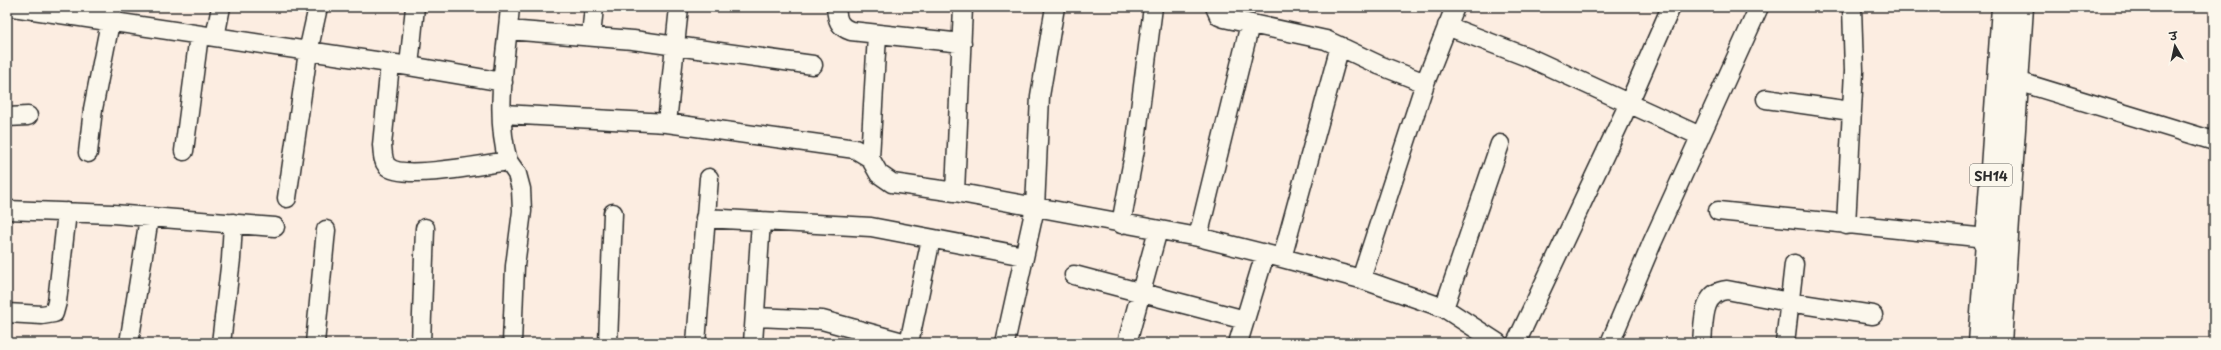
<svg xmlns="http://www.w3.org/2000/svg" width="2221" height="350" viewBox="0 0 2221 350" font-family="'Playpen Sans','Playpen Sans Deva',sans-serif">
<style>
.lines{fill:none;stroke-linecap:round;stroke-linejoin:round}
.street-casing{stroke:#2b2b2b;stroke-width:21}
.primary-casing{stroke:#2b2b2b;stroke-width:25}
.street{stroke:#fbf7ec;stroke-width:18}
.primary{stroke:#fbf7ec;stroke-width:22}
.labels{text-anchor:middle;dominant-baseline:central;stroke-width:3;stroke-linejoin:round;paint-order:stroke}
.shield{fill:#fbf7ec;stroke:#696865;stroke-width:1}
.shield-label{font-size:13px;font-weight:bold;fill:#2b2b2b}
</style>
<rect width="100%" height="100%" fill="#fcede1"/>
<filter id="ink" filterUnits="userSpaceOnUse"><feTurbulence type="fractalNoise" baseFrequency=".025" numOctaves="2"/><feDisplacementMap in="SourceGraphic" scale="8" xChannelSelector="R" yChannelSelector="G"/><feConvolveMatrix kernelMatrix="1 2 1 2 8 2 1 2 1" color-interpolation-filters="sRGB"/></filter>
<g filter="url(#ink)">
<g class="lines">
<defs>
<path id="street" d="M13 7 409 66 503 82
M836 7C837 20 839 27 851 31L962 43
M1215 7 1219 16 1224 18 1326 40 1379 65 1425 83
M1447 26 1530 58 1700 136
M508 30 633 40 813 65
M591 36 594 7
M215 37 221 7
M390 64 382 145C383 152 382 160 387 166 401 181 487 164 508 161 494 112 506 57 510 7
M409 66 415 7
M2017 81 2214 141
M1766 99 1851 111
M503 114 667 123 855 149 870 158 879 174 892 183 955 192 1198 237 1282 258 1361 279 1444 308 1498 343
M7 117 28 116
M667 123 679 7
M184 151 199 35
M88 153 93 109 113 7
M870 158 877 35
M508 161 517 174 521 189 522 211 515 266 512 343
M955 192 963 7
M287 198 308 52 318 7
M7 210 113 214 275 227
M1718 211 1987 238
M705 218 871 227 1024 256
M1121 224 1135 149 1153 7
M1846 225 1854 71 1852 7
M1198 237 1250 24
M1282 258 1340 46
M1074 275 1245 320
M1361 279 1425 83 1455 7
M1444 308 1500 144
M7 313 42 315 54 313 57 302 67 212
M755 317 822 320 906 343
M129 343 149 218
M221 343 231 259 233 223
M315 343 326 230
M421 343 425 228
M608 343 613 213
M696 343 709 178
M753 343 761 221
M909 343 931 239
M1005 343 1035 208 1040 96 1055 7
M1127 343 1158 230
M1238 343 1265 254
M1516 343 1629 103 1671 7
M1610 343 1652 243 1759 7
M1702 343C1704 323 1701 292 1727 290L1789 302 1873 315
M1785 343 1794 264"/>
<path id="primary" d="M1980 343 2003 7
M2000 343 2022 7"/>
</defs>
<use href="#street" class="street-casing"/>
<use href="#primary" class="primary-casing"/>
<use href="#street" class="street"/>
<use href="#primary" class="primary"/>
</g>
</g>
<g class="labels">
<rect class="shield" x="1970" y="164" width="42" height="22" rx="3"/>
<g class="shield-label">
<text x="1991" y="175">SH14</text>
</g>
</g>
<rect width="2221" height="350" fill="none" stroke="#fbf7ec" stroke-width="24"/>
<rect x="12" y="12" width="2197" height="326" fill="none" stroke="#2b2b2b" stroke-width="1.5" filter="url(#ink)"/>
<g transform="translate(2175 46) rotate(351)" stroke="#fbf7ec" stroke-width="3" paint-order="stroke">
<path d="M0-3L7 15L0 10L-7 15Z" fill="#2b2b2b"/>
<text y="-6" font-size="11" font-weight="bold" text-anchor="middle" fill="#2b2b2b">उ</text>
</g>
</svg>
